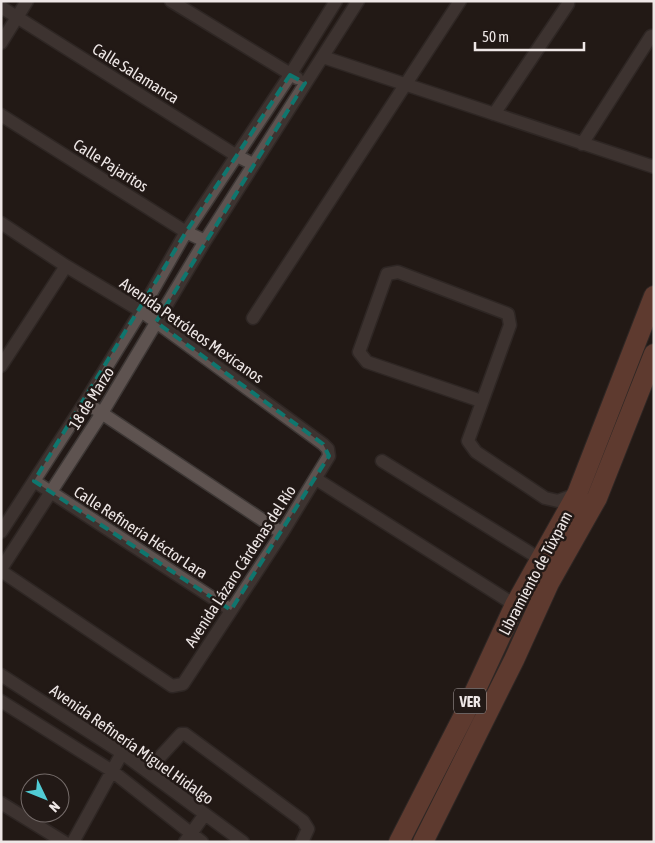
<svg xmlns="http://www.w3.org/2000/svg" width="655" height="843" viewBox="0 0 655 843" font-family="'Asap Condensed',sans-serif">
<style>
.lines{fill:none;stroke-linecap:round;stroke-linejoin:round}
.street-casing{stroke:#3d3735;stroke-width:15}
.primary-casing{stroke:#3d3735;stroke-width:22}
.street{stroke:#5e5350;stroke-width:12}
.primary{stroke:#a7624f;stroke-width:20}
.marked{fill:none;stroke:#0f766e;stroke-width:4;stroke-dasharray:10 6;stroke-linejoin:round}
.labels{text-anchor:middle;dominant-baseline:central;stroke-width:5;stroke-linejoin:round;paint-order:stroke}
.shield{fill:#221916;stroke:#b1a9a8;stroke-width:1}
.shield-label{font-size:15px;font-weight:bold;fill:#eee7e6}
.street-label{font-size:16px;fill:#eee7e6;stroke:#221916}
</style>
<rect width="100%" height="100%" fill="#221916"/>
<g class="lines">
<defs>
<path id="street" d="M171 1 297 78
M1 7 237 156 253 164
M1 43 27 1
M323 57 654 167
M494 114 568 4
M1 115 186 232 205 241
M582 144 651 36
M1 223 66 266 141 311 323 444 328 449 329 456 282 533 183 684 172 686 1 571
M253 318 460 1
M1 366 66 266
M481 401 367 362 359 352 387 274 398 272 508 314 510 325 468 441 476 452 545 498 558 501 577 494
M85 402 282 533
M382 461 540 559
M316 479 515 605
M34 481 231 610
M1 532 85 402 141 311 186 232 290 75 336 1
M1 569 102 413 205 241 358 1
M1 675 122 753 243 842
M1 701 112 771 202 842
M147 771 181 734H185L303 821 308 829 302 842
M1 803 64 842
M73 842 122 753
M185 842 205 814"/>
<path id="primary" d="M399 842 464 715 515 605 577 494 654 296
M423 842 514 660 549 583 597 498 654 354"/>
</defs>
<use href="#street" class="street-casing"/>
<use href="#primary" class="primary-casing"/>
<use href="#street" class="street"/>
<use href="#primary" class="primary"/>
</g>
<path d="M0 0H655V843H0ZM290 75 305 83 156 322 323 444 329 456 231 610 34 481 186 232Z" fill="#221916" fill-opacity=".55" fill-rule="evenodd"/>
<path class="marked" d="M290 75 305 83 156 322 323 444 329 456 231 610 34 481 186 232Z"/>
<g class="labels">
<rect class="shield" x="454" y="688.5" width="32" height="25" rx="4"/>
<g class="shield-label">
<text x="470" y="701">VER</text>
</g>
<g class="street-label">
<text transform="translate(136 73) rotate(32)">Calle Salamanca</text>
<text transform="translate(111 165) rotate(32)">Calle Pajaritos</text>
<text transform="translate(192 330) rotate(35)">Avenida Petróleos Mexicanos</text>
<text transform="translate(91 398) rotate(-58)">18 de Marzo</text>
<text transform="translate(141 532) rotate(33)">Calle Refinería Héctor Lara</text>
<text transform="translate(240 566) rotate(-57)">Avenida Lázaro Cárdenas del Río</text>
<text transform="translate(535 573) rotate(-62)">Libramiento de Túxpam</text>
<text transform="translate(132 744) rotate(35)">Avenida Refinería Miguel Hidalgo</text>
</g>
</g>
<rect width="655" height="843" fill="none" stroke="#eee7e6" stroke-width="5"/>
<g transform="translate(45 798) rotate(133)"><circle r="24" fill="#221916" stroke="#746b69"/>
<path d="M0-4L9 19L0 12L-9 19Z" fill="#51ccd5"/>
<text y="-8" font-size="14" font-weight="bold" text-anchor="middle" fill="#eee7e6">N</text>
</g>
<path d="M475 42v8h109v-8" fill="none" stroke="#eee7e6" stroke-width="2.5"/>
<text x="482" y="42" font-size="15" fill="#eee7e6" stroke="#221916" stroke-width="4" paint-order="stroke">50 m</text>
</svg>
